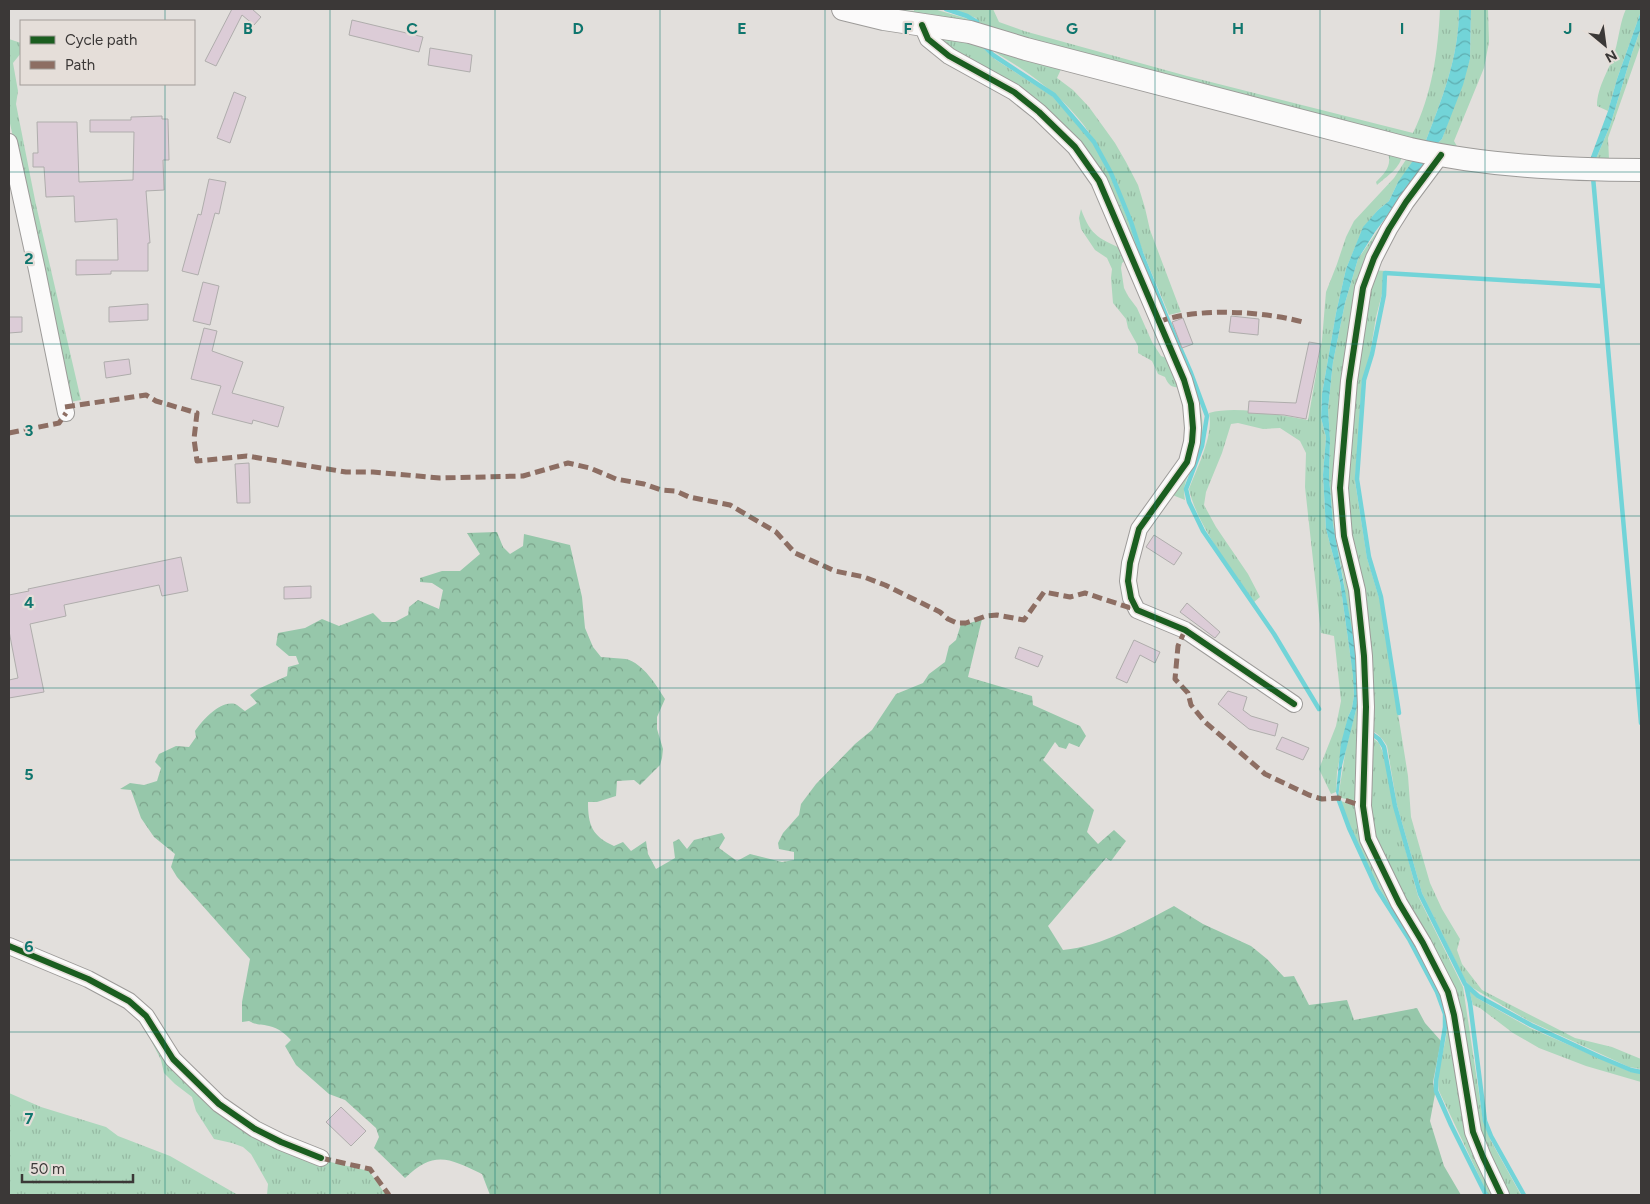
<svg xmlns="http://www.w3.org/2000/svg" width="1650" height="1204" viewBox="0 0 1650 1204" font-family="Figtree,sans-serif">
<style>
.grass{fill:url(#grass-tufts)}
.forest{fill:url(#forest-crowns)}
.water{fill:url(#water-waves)}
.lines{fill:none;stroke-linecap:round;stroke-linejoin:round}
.stream{stroke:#72d4d8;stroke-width:4.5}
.building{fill:#dcccd7;stroke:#afadac}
.street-casing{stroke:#9d9b99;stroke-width:18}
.secondary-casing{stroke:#9d9b99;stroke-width:24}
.street{stroke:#fbfafa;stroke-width:16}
.secondary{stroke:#fbfafa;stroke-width:22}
.quiet{stroke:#8d6e63;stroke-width:5;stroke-dasharray:10 5;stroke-linecap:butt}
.cycleway-casing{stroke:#e5ded9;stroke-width:9}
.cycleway{stroke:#1b5e20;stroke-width:6}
.grid{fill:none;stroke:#0f766e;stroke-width:1;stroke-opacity:0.55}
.grid-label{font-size:16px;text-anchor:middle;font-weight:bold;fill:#0f766e;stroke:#e5ded9;stroke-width:4.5;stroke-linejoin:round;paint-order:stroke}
</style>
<defs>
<pattern id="grass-tufts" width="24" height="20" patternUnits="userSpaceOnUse" patternTransform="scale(1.25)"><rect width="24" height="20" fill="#acd7bc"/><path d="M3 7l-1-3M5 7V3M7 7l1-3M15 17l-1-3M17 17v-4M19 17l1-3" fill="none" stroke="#95b9a2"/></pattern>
<pattern id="forest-crowns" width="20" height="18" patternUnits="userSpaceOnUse" patternTransform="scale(1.25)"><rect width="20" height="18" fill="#96c7aa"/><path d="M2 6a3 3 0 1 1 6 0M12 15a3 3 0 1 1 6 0" fill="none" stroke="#7ca38b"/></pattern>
<pattern id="water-waves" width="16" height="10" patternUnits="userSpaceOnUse" patternTransform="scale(1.25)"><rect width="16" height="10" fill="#72d4d8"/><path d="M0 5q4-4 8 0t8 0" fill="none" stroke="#5fadb0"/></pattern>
</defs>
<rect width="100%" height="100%" fill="#e2dfdc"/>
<path class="grass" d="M862 9H894L914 11V9H934L968 19 979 24 976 18 952 9H993L999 22 1024 31 1187 76 1413 133C1432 94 1438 52 1440 9H1459C1459 57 1442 99 1425 143Z
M1471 9H1488L1489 42 1484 68 1454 141 1458 148 1529 157 1595 161 1610 126 1632 53 1641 28V44L1608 138 1609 159 1594 165 1434 147 1442 139 1470 59Z
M1626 9H1641V11L1617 79 1608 111 1597 106C1597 86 1610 69 1615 51 1619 37 1620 22 1626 9Z
M931 36 977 42 993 58 1052 96 1075 122 1093 143 1109 173 1129 222 1139 253 1164 317 1090 161Z
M9 39 21 43V53L13 63 18 91 16 104 36 205 81 400 70 402 44 277 9 119Z
M981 39 1378 143 1391 147 1402 154C1402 167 1386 177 1377 185L1376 182C1385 173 1392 166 1388 153L1378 149 1151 89 1062 67 1057 78 1073 90 1089 107 1115 143 1126 162 1138 185 1145 208 1150 230 1181 312 1169 315C1160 292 1150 270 1141 247 1123 198 1107 148 1070 109 1054 92 1034 77 1014 64 1001 55 991 52 981 39Z
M1409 155 1431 156 1375 250 1341 428 1360 651 1357 802 1342 798H1338L1346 748 1356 710 1344 583 1333 524 1329 477 1330 439 1328 409 1333 362 1345 303 1358 259 1398 201V182L1389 201 1378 210 1363 228 1346 269 1336 313 1322 394 1321 418 1326 437 1323 475 1326 529 1340 582 1353 675 1354 695 1352 708 1348 717 1337 772 1336 792 1331 794 1319 769 1336 726 1341 701 1334 636 1321 633 1305 487 1306 453 1300 441 1280 428 1263 429 1238 423 1231 424 1222 453 1206 492 1204 505 1216 527 1248 574 1260 597 1254 602C1233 571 1197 526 1189 489 1197 468 1214 435 1209 413 1237 405 1279 415 1308 420L1322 340 1326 292 1337 264 1346 237 1354 221 1394 178Z
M1081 209C1091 237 1100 239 1127 251L1129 258 1122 263 1121 268 1124 288 1128 296 1137 308 1152 342 1161 356 1172 360 1184 387C1173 388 1169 387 1165 377L1158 374 1152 361 1138 353V346L1128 328 1126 319 1113 303 1111 278 1112 269 1107 258 1095 250 1081 229 1079 218Z
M1373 270 1385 271 1382 294 1376 317 1370 354 1362 382 1355 481 1367 558 1380 601 1408 776 1411 817 1430 883 1442 909 1460 939 1457 950 1462 964 1482 990 1575 1038 1612 1047 1641 1059V1069L1629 1067 1529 1021 1471 987 1465 980 1422 893 1397 805 1387 746C1382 738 1379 734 1370 730V736L1379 743 1384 755 1395 811 1418 896 1463 987 1483 1120 1491 1141 1521 1195H1504L1483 1149 1463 1044 1374 845 1343 481Z
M1199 402C1205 423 1203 443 1194 463 1188 477 1182 484 1185 500L1170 494 1196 431Z
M1341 801 1361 808 1366 840 1398 904 1436 970 1446 994 1451 1011 1471 1136 1498 1195H1488L1439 1091C1434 1065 1452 1039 1446 1012 1437 970 1407 934 1385 898 1367 868 1351 834 1341 801Z
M1469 990 1477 998 1530 1028 1631 1072 1641 1073V1082L1586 1066 1539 1048 1513 1033 1480 1008 1473 1005Z
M141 1021 195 1086 322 1160 369 1171 386 1195H267L268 1184 251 1154 243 1147 232 1143 214 1139 196 1111 192 1097 175 1084 164 1073 161 1060Z
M9 1093 41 1107 106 1127 118 1136 170 1156 238 1195H9Z"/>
<path class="forest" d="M497 532 503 547 510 554 523 546 524 534 570 545 582 597 585 628 593 647 601 657C609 658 618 658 626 659 644 664 656 685 665 699L657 717V729L663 749 662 758 660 765 640 785 634 780 617 781 616 796 597 802H588C588 825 592 836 614 846L623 842 631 851 646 841 648 854 656 869 675 858 673 842 679 839 687 849 694 840 722 833 725 838 719 848 737 861 750 854 782 862 794 860V852L779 849 778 843 783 833 799 815 801 804 816 784 855 744 872 730 896 694 923 683 929 674 945 662 949 646 956 640 961 624H967L982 619 968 677 1032 696 1033 705 1080 726 1086 736 1079 747 1069 743 1066 749 1059 747 1055 742 1043 760 1094 810 1087 832 1098 844 1114 830 1126 841 1111 861 1106 858 1048 926 1063 950C1104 946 1139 924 1174 906L1203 924 1251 946 1267 959 1284 977 1294 976 1309 1005 1347 1000 1354 1020 1417 1008 1425 1023 1441 1041 1433 1082 1435 1094 1430 1121 1444 1166 1461 1195H490L482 1174C449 1158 434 1150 405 1178L374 1148 379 1137 376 1128 345 1100 329 1094 296 1065 285 1046 291 1040C285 1034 279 1028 269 1026 260 1024 258 1026 249 1021L242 1022V1002L250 959 177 877 171 867 175 854 154 837 141 818 131 790 120 789 130 783 144 785 157 781 161 768 155 762 159 754 176 746 189 747 196 737 195 731C202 721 220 700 235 704 238 705 242 709 245 711L257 703 250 695 258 689 287 676 288 667 299 664 296 656H289L276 645 278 633 305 628 322 619 339 626 373 613 382 622H395L408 615 409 607 418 600 439 609 443 590 432 583 420 582V578L442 571H460L480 554 467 533Z"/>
<path class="water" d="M1459 9H1471L1470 59 1463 85 1442 139 1434 147 1425 143C1442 99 1459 57 1459 9Z
M1641 11V28L1632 53 1610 126 1595 161 1589 162 1608 111 1617 79Z
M1417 155 1429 160 1375 232 1358 259 1345 303 1333 362 1328 409 1330 439 1329 477 1333 524 1354 641 1358 692 1356 710 1342 766 1338 798 1336 792 1341 743 1348 717 1352 708 1354 695 1353 675 1340 582 1326 529 1323 475 1326 437 1321 418 1322 394 1336 313 1346 269 1363 227 1378 210 1389 201 1398 182Z"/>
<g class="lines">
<path class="stream" d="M946 9 967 16 977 22
M984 46 993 55 1054 95 1094 142 1111 173 1131 222 1141 253 1167 318 1191 373 1207 416 1202 446 1186 489 1189 502 1203 531 1274 634 1319 709
M1593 177 1641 723
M1399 713 1381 597 1369 557 1357 479 1364 380 1372 354 1384 295 1385 273 1601 286
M1372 734 1379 739 1384 747 1395 806 1420 894 1465 984 1478 996 1531 1025 1600 1057 1631 1070 1641 1072
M1338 798 1349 828 1377 889 1409 939 1437 992 1445 1014V1027L1436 1081V1091L1451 1125 1486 1195
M1466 985 1470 1003 1485 1121 1491 1136 1524 1195"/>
</g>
<path class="building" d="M232 9H252L261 17 254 25 242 15 216 66 205 61Z
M352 20 423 37 419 52 349 35Z
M430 48 472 55 470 72 428 65Z
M234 92 246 97 230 143 217 138Z
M162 116V119H168L169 160H163L164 190 146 191 150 243H148V271H111V274L76 275V260H118L117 219 75 222 74 196 46 197 44 167H33V153H38L37 122H77L79 182 133 180 134 132H90V120H131V117Z
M209 179 226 182 219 214 215 213 198 275 182 271 198 214 201 215Z
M203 282 219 286 210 325 193 321Z
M148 304V320L109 322V307Z
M1231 316 1259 319 1258 335 1229 332Z
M9 317H22V332L9 333Z
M1183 318 1193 344 1182 348 1172 322Z
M204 328 217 331 212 351 243 362 232 393 284 407 278 427 253 420 252 424 212 414 221 386 191 379Z
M1309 342 1321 344 1306 419 1284 415 1248 413 1249 401 1296 403Z
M129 359 131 374 106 378 104 362Z
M249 463 250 503H237L235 464Z
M1154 535 1182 553 1174 565 1146 547Z
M181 557 188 591 162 596 159 585 64 605 66 616 30 624 44 692 9 698V680L18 678 9 631V595L29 591 28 589Z
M311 586V598L284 599V587Z
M1187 603 1220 632 1215 638 1180 612Z
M1134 640 1160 652 1155 663 1140 655 1127 683 1116 678Z
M1019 647 1043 656 1038 667 1015 658Z
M1228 691 1247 697 1243 710 1251 716 1278 724 1275 736 1249 729 1218 704Z
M1282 737 1309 748 1303 760 1276 749Z
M341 1107 366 1131 351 1146 326 1122Z"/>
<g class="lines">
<defs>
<path id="street" d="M922 25 928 39 949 56 1014 92 1039 112 1075 147 1099 181 1184 380 1191 404 1193 428 1192 442 1187 462 1139 529 1130 563 1128 581 1131 598 1137 610 1185 630 1294 704
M9 142 37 270 66 413
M1441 155 1406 202 1389 229 1374 258 1363 288 1349 381 1340 488 1344 536 1357 590 1364 656 1366 707 1363 806 1368 839 1399 903 1423 943 1448 992 1454 1015 1473 1132 1483 1157 1501 1195
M9 946 88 979 129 1001 146 1016 173 1059 219 1104 255 1129 281 1142 321 1158"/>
<path id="secondary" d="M843 9 884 19 970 32 1026 49 1410 149C1486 166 1564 170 1641 170"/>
</defs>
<use href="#street" class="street-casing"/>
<use href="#secondary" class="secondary-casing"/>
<use href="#street" class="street"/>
<use href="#secondary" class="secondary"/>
<path class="quiet" d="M1158 322C1196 307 1267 311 1306 323
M65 407 146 395 156 401 197 413 194 439 197 461 247 456 346 472H373L440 478 523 476 568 463 590 468 616 479 644 484 661 490 676 491 689 497 730 505 776 532 795 553 835 571 864 577 885 585 940 612 948 619 957 623H966L986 616 997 615 1024 620 1044 592 1070 597 1085 593 1137 610
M9 433 59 423 66 413
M1185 630 1178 646 1175 679 1188 693 1191 705 1205 722 1265 774 1309 795 1322 799 1338 798 1363 806
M321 1158 370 1169 389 1195"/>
<defs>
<path id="cycleway" d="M922 25 928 39 949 56 1014 92 1039 112 1075 147 1099 181 1184 380 1191 404 1193 428 1192 442 1187 462 1139 529 1130 563 1128 581 1131 598 1137 610 1185 630 1294 704
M1441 155 1406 202 1389 229 1374 258 1363 288 1349 381 1340 488 1344 536 1357 590 1364 656 1366 707 1363 806 1368 839 1399 903 1423 943 1448 992 1454 1015 1473 1132 1483 1157 1501 1195
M9 946 88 979 129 1001 146 1016 173 1059 219 1104 255 1129 281 1142 321 1158"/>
</defs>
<use href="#cycleway" class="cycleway-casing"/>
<use href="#cycleway" class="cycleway"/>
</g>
<path class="grid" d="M165 9V21M330 9V1195M495 9V1195M660 9V1195M825 9V1195M990 9V1195M1155 9V1195M1320 9V1195M1485 9V1195M165 84V1195M9 172H1641M9 344H1641M9 516H1641M9 688H1641M9 860H1641M9 1032H1641"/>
<g class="grid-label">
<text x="248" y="34">B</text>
<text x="412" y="34">C</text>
<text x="578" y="34">D</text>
<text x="742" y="34">E</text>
<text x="908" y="34">F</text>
<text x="1072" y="34">G</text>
<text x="1238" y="34">H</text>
<text x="1402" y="34">I</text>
<text x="1568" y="34">J</text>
<text x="29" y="264">2</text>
<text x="29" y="436">3</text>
<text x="29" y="608">4</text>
<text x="29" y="780">5</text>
<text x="29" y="952">6</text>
<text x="29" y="1124">7</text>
</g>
<rect width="1650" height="1204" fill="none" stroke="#3b3837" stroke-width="20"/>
<rect x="20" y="20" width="175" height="65" fill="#e5ded9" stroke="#a19c98"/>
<rect x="30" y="36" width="25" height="8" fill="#1b5e20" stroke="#a19c98"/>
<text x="65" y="45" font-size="15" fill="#3b3837">Cycle path</text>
<rect x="30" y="61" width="25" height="8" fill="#8d6e63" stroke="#a19c98"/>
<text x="65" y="70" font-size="15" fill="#3b3837">Path</text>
<g transform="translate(1605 45) rotate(151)" stroke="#e5ded9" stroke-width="4" paint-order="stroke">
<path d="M0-4L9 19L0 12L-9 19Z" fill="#3b3837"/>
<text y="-8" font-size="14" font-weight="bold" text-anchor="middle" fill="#3b3837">N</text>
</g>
<path d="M22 1174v8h111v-8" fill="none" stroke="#3b3837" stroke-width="2.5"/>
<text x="30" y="1174" font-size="15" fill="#3b3837" stroke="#e5ded9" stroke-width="4" paint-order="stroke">50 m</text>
</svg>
